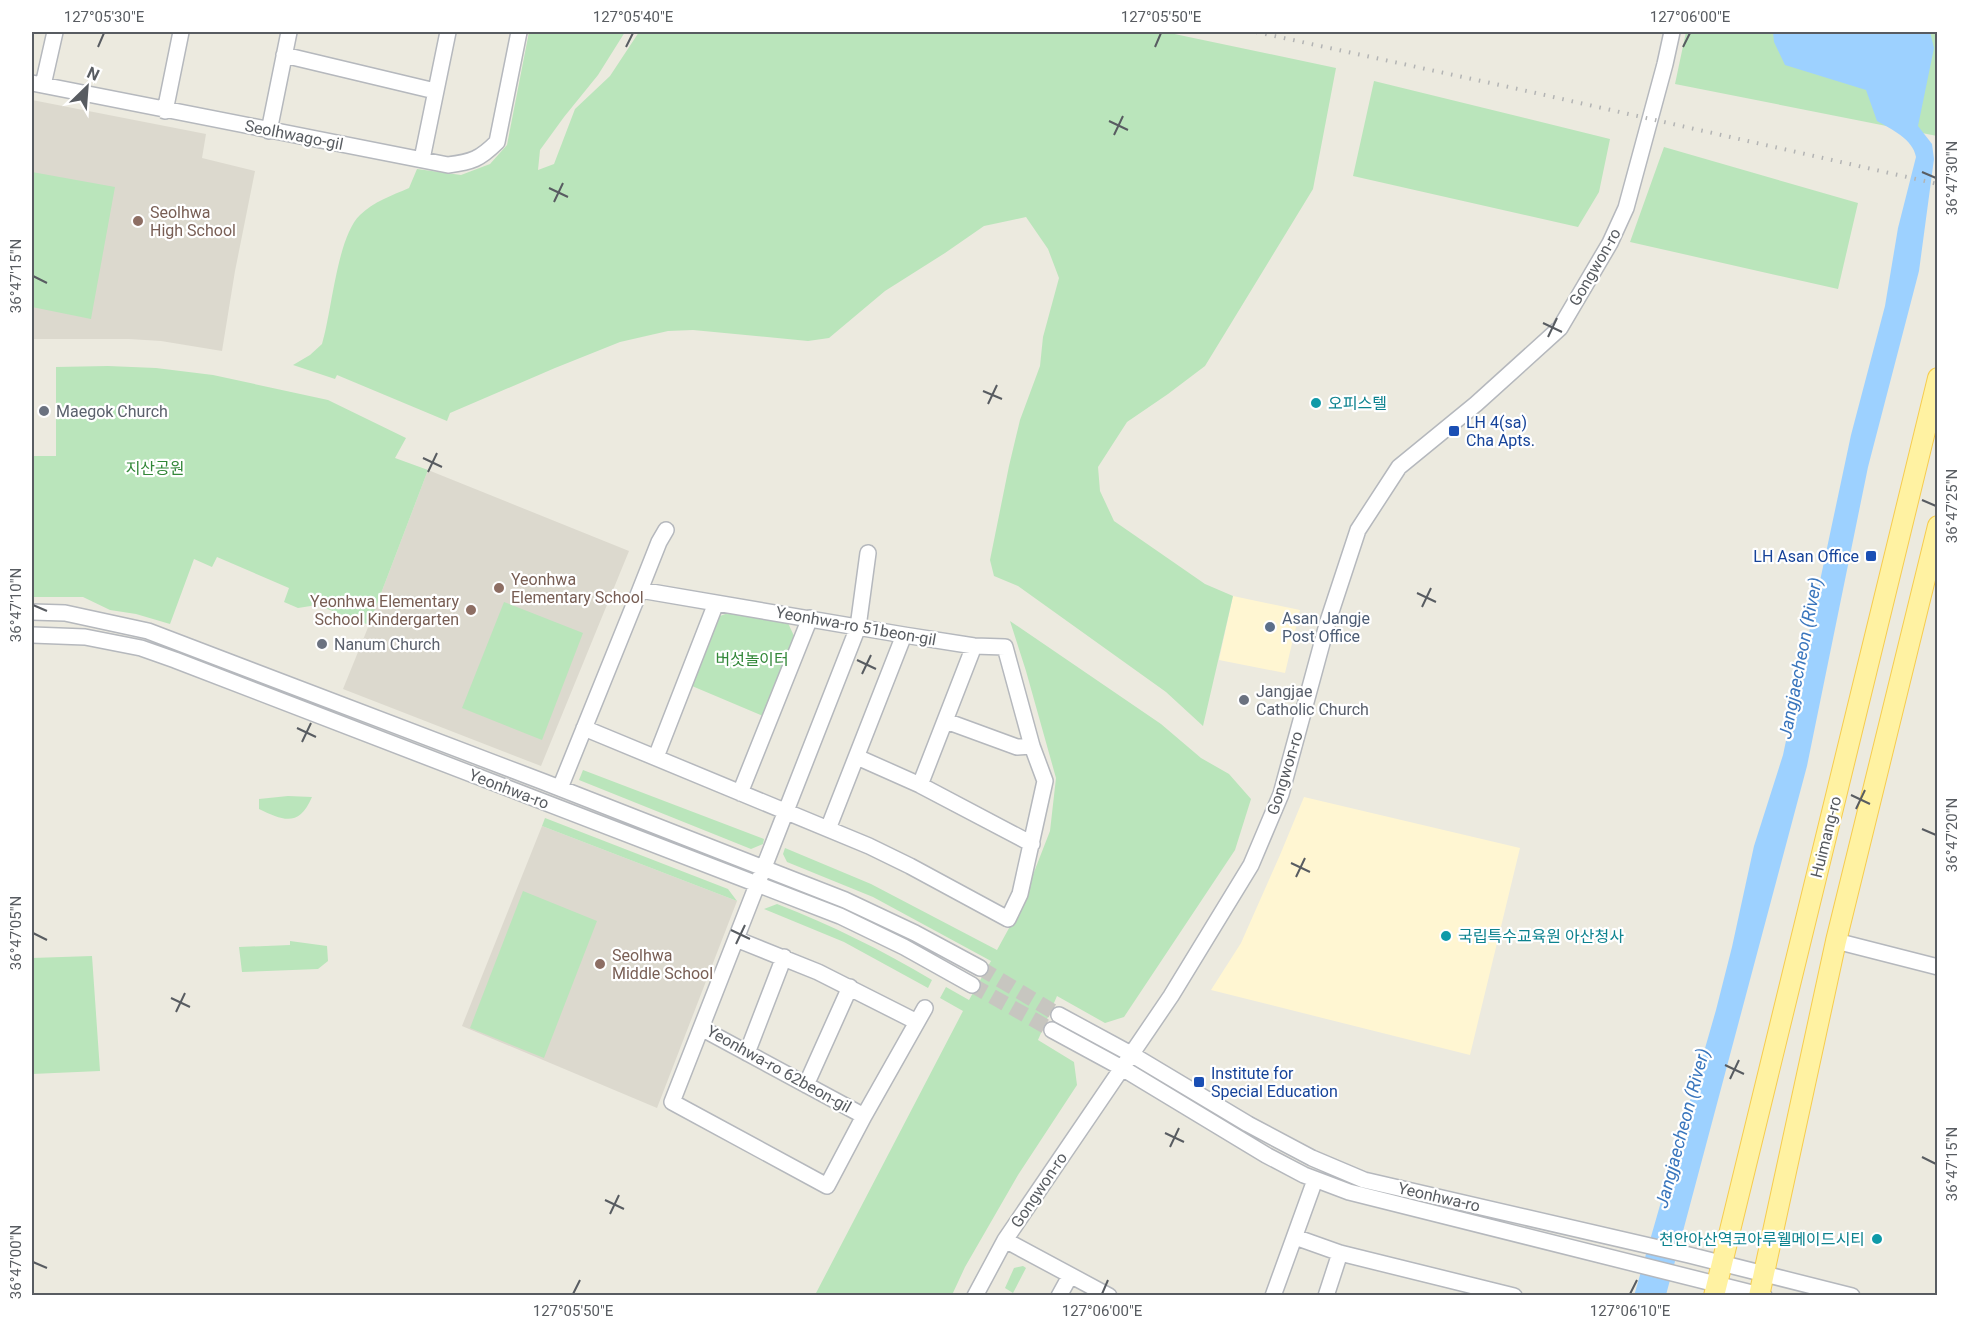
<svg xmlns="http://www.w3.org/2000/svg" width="1969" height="1327" viewBox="0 0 1969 1327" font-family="Roboto,'Noto Sans KR',sans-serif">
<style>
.commercial{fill:#fff6d2}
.education{fill:#dcd9ce}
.green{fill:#bae5bb}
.water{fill:#9dd1ff}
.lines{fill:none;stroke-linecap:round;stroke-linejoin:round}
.minor-tunnel{stroke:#c7c6c0;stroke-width:15;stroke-dasharray:15 8;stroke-linecap:butt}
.minor-casing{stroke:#b5b8bd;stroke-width:18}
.major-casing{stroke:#f6cc4f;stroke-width:22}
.minor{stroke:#fff;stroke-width:15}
.major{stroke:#fff2a2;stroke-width:20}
.rail{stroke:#b3b4b4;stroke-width:4;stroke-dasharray:1.5 8;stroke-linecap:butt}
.ticks{fill:none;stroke:#585c61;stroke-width:2}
.education-dot{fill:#8d6e63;stroke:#fff;stroke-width:2}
.culture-dot{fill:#0f9aa8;stroke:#fff;stroke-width:2}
.worship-dot{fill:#6b7280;stroke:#fff;stroke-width:2}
.transit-dot{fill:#1a4fb4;stroke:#fff;stroke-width:2}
.service-dot{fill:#5c6f8a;stroke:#fff;stroke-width:2}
.labels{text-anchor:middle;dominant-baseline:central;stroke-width:4.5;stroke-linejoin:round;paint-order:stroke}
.street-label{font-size:16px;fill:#585c61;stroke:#fff}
.education-label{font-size:16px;fill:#785e54;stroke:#fff;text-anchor:start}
.culture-label{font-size:16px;fill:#0d838f;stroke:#fff;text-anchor:start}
.worship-label{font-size:16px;fill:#5b616d;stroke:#fff;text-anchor:start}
.transit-label{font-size:16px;fill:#164399;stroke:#fff;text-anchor:start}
.park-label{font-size:16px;fill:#328738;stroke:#fff}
.service-label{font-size:16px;fill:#4e5e75;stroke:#fff;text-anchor:start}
.water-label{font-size:18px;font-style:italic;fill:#3a76bd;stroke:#fff}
.neatline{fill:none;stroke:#585c61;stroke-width:2}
.ticks-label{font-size:15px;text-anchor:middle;fill:#585c61}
</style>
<rect width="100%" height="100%" fill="#eceadf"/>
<path class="commercial" d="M1233 596 1300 610 1285 673 1219 660Z
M1304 797 1520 848 1470 1055 1211 990 1241 943 1280 855Z"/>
<path class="education" d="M32 100 206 134 202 158 255 171 235 271 222 351 161 341 129 339H32Z
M428 470 629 551 541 766 343 689 369 625Z
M542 826 737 901 657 1108 462 1026Z"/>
<path class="green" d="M529 32H625L598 75 564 117 540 150 538 170 554 164 575 109 610 76 639 32H1165L1336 68 1313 189 1205 366 1168 394 1127 422 1098 467 1100 491 1114 521 1205 584 1233 596 1203 726 1166 692 1018 586 994 576 990 560 1009 466 1020 420 1040 366 1043 337 1059 278 1048 249 1026 217 984 226 945 253 885 291 829 338 808 341 693 330 668 331 620 342 555 368 450 413 447 421 337 375 335 379 293 365 310 355 322 344C332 311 337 237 360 215 373 202 393 195 409 188L417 169 461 175 490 164 507 145Z
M1686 32H1937V136L1675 84Z
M1374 81 1610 139 1599 192 1578 227 1353 176Z
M1664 147 1858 203 1838 289 1630 242Z
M32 172 115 187 91 319 32 307Z
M108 366 156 368 213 375 328 400 406 438 395 458 428 470 369 625 317 605 298 608 284 602 289 588 217 557 212 567 194 559 170 624 136 614 110 610 83 597H32V456H56V367Z
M504 602 583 633 542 740 462 708Z
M728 613 788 623 794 636 763 716 692 686 720 616Z
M1010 621 1161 724 1201 758 1229 774 1251 799 1235 850 1124 1017 1105 1023 1057 996 1038 1040 1074 1062 1077 1085 1018 1175 965 1267 952 1295H815L963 1011 940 998 946 987 969 1000 991 961 873 897 787 862 783 854 785 848 871 884 997 950 1020 908 1050 831 1056 778 1026 671Z
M583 770 764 839 763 844 751 849 579 780Z
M288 796 312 797C299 827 284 821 259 809V799Z
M545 818 728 889 737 901 542 826Z
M523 891 597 921 544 1058 470 1028Z
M777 904C831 925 882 950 932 980L928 988 844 942 764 909Z
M290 941 327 946 328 961 318 969 242 972 239 947 290 945Z
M92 956 100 1071 32 1074V958Z
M1023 1266 1026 1268 1013 1293 1005 1288 1014 1268Z"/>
<path class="water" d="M1773 32H1930L1934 48 1918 126 1932 144 1934 159 1919 271 1868 467 1807 766 1666 1295 1634 1296 1716 1010 1732 947 1754 846 1783 755 1851 435 1885 306 1898 228 1916 157C1913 139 1891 129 1877 121L1866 90 1785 65 1774 42Z"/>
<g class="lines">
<path class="minor-tunnel" d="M980 968 1059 1015
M972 985 1052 1030"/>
<defs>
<path id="minor" d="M284 55 435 91
M32 83 448 165C472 162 480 159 497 142L519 32
M43 85 55 32
M165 111 181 32
M269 131 289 32
M422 159 448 32
M868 553 858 627 701 1028 864 1116 925 1008
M640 590 659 542 666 530
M32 612 65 613 148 631 544 782 845 900 915 933 980 968
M32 635 85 637 141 648 175 660 840 916 904 947 972 985
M946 721 1017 747 1032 746
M656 757 716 603
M857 757 920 785 1032 844
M920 785 974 646
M560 788 640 590 904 635 974 646 1005 647 1032 746 1045 781 1020 894 1008 919 910 866 869 846 584 728
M740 793 810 618
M828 829 904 635
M736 939 818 972 917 1022
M1836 941 1938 967
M1059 1015 1131 1054 1248 1124 1312 1158 1364 1180 1689 1255 1852 1296
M701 1028 672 1102 827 1186 864 1116
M1052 1030 1122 1068 1266 1155 1304 1175 1349 1192 1764 1296
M747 1053 784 957
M806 1085 850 987
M1295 1237 1340 1253 1514 1296
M1005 1240 1109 1296
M975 1296 1005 1240 1171 996 1251 865 1281 794 1328 621 1358 530 1399 467 1476 404 1560 328 1610 243 1626 208 1665 64 1672 32
M1059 1296 1070 1276
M1273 1296 1315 1180
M1326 1296 1340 1253"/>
<path id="major" d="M1714 1296 1938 378
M1759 1296 1836 941 1938 526"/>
</defs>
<use href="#minor" class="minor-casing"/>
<use href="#major" class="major-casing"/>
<use href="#minor" class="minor"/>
<use href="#major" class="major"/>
<path class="rail" d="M1256 32 1518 89 1938 184"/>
</g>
<path class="ticks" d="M98 47 104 33M626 47 633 33M1155 47 1161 33M1683 47 1690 33M1109 121 1128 130M1114 135 1123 116M1922 172 1936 178M549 188 568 197M554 202 563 183M33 276 47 283M1543 323 1562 332M1548 337 1557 318M983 391 1002 399M988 404 997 385M423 458 442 467M428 472 437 453M1922 500 1936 506M1417 593 1436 602M33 605 47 611M1422 607 1431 588M857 660 876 669M862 674 871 655M297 728 316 737M302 742 311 723M1851 795 1870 804M1856 809 1865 790M1922 829 1936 835M1291 863 1310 872M1296 877 1305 858M731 930 750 939M33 933 47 940M736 944 745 925M171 998 190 1007M176 1012 185 993M1725 1065 1744 1074M1730 1079 1739 1060M1165 1133 1184 1142M1170 1147 1179 1128M1922 1157 1936 1164M605 1200 624 1209M610 1214 619 1195M33 1262 47 1268M573 1294 580 1280M1102 1294 1108 1280M1630 1294 1637 1280"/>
<g class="education-dot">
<circle cx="138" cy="221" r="6"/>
<circle cx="499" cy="588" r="6"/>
<circle cx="471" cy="610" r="6"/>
<circle cx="600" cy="964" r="6"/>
</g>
<g class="culture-dot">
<circle cx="1316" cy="403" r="6"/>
<circle cx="1446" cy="936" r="6"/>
<circle cx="1877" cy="1239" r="6"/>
</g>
<g class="worship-dot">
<circle cx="44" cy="411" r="6"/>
<circle cx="322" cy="644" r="6"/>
<circle cx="1244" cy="700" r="6"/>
</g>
<g class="transit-dot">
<rect x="1448" y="425" width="12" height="12" rx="3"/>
<rect x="1865" y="550" width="12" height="12" rx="3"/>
<rect x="1193" y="1076" width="12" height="12" rx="3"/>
</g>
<circle class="service-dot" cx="1270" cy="627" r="6"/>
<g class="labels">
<g class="street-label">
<text transform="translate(294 135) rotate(11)">Seolhwago-gil</text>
<text transform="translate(1595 267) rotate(-60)">Gongwon-ro</text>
<text transform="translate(856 626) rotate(10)">Yeonhwa-ro 51beon-gil</text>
<text transform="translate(1285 773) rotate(-73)">Gongwon-ro</text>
<text transform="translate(509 789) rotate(21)">Yeonhwa-ro</text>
<text transform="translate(1826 837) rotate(-76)">Huimang-ro</text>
<text transform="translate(779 1069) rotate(29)">Yeonhwa-ro 62beon-gil</text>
<text transform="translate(1039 1190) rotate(-56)">Gongwon-ro</text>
<text transform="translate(1439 1197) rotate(13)">Yeonhwa-ro</text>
</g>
<g class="education-label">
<text x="150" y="212">Seolhwa<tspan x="150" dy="18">High School</tspan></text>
<text x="511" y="579">Yeonhwa<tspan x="511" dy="18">Elementary School</tspan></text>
<text x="459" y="601" text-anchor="end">Yeonhwa Elementary<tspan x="459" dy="18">School Kindergarten</tspan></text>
<text x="612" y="955">Seolhwa<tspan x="612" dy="18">Middle School</tspan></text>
</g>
<g class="culture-label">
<text x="1328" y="403">오피스텔</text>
<text x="1458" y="936">국립특수교육원 아산청사</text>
<text x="1865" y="1239" text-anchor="end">천안아산역코아루웰메이드시티</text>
</g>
<g class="worship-label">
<text x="56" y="411">Maegok Church</text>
<text x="334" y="644">Nanum Church</text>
<text x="1256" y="691">Jangjae<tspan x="1256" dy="18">Catholic Church</tspan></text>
</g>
<g class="transit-label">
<text x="1466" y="422">LH 4(sa)<tspan x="1466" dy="18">Cha Apts.</tspan></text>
<text x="1859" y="556" text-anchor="end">LH Asan Office</text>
<text x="1211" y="1073">Institute for<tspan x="1211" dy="18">Special Education</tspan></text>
</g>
<g class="park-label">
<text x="155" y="468">지산공원</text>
<text x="752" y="659">버섯놀이터</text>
</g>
<g class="service-label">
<text x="1282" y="618">Asan Jangje<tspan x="1282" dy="18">Post Office</tspan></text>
</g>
<g class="water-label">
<text transform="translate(1800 658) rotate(-79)">Jangjaecheon (River)</text>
<text transform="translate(1682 1128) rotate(-75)">Jangjaecheon (River)</text>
</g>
</g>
<rect width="1969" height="1327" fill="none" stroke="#ffffff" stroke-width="66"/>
<g transform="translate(87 87) rotate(25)" stroke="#ffffff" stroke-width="4.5" paint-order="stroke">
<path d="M0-4.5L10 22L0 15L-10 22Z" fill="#585c61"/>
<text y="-9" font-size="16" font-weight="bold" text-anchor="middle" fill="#585c61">N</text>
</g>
<rect x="33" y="33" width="1903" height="1261" class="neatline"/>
<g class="ticks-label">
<text x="104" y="22">127°05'30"E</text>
<text x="633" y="22">127°05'40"E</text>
<text x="1161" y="22">127°05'50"E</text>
<text x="1690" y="22">127°06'00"E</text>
<text transform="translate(1952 178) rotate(-90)" y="5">36°47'30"N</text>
<text transform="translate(16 276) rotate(-90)" y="5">36°47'15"N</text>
<text transform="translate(1952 506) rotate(-90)" y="5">36°47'25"N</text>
<text transform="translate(16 605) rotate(-90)" y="5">36°47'10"N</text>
<text transform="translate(1952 835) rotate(-90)" y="5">36°47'20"N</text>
<text transform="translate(16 933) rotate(-90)" y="5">36°47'05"N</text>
<text transform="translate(1952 1164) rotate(-90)" y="5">36°47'15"N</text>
<text transform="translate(16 1262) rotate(-90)" y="5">36°47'00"N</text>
<text x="573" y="1316">127°05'50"E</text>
<text x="1102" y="1316">127°06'00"E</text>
<text x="1630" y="1316">127°06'10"E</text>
</g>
</svg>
